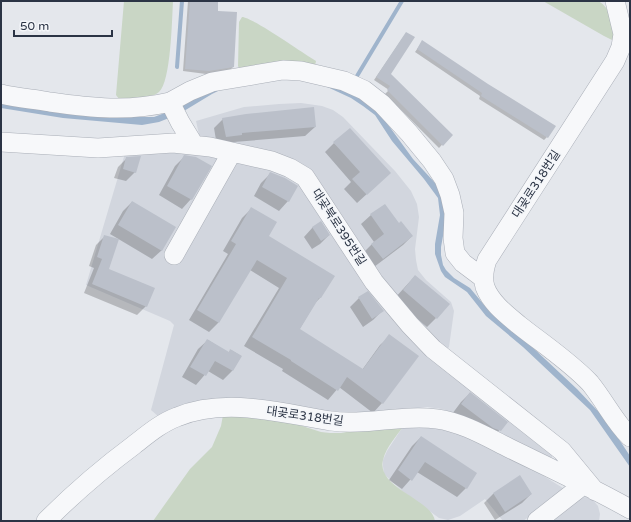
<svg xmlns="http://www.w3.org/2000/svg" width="631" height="522" viewBox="0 0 631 522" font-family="'Varela Round','Noto Sans KR',sans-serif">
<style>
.built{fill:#d2d6de}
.green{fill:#c9d6c5}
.water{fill:#9fb4cc}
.shadow{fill:#0003}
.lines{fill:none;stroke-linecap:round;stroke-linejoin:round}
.stream{stroke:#9fb4cc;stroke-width:4}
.building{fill:#bbc0ca}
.minor-casing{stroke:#a9aeb7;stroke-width:20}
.minor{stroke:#f7f8fa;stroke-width:19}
.labels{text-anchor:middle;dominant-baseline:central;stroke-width:3.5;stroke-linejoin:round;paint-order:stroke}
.street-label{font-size:12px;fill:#2b3445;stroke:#f4f6f9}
</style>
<rect width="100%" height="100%" fill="#e4e7ec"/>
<path class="built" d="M301 103 322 106 333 110 343 117 395 171 411 191 417 204 419 217 415 249 416 260 418 270 426 280 451 302 454 311 449 347 445 351 404 310 321 189 200 139 196 121 244 107 279 104Z
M126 150 208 151 300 179 390 311 554 454 552 457 548 458 456 414 442 409 427 407 387 412 346 414 159 417 151 410 174 325 170 321 86 285Z
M422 424 458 432 531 468 566 490 523 521H503L485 499 460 516 448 520 439 518 401 490 384 474 383 466V460L387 451 404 425Z
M587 497 592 499 598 506 600 514 599 521H546L579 498Z"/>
<path class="green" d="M124 1H173C172 19 171 82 159 92 148 101 132 100 119 99L116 95Z
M543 1H598C612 8 612 25 615 39L612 40 604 36Z
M242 17C251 17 297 49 308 56L316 61 315 66 239 68 238 66 239 22Z
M254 414 293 423 321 432 330 433H341L363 429 404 425C397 436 386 447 383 460 376 488 432 499 435 521H153L190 469 212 447 221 426 223 415Z"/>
<path class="water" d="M282 73 350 91 381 115 413 159 437 185 445 201V225L441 247V255L443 265 446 270 454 278 470 288 490 312 530 345 577 389 595 408 605 418 630 456V467L590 410 523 347 486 316 467 292 445 277 441 271 435 254V244L440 215 438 198 424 179 392 141 375 115 363 106 351 98 323 85 306 81 285 78 222 89 212 94 179 114 159 122 142 125 63 118 1 108V101L114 117H154L170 111 197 96Z"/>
<path class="shadow" d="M188 1H217V12L233 67 230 70 206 74 183 71Z
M404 36 389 74 451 135 439 148 385 94 389 90 374 80Z
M422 42 547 137 544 140 479 99 480 96 415 52Z
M223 119 315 127 305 136 234 142 232 144 217 146 214 128Z
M334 143 380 182 357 203 344 189 351 182 325 152Z
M185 156 191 199 182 209 159 195 175 166Z
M127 158 135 172 126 181 114 178 118 167Z
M271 173 288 201 279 211 254 196 261 183Z
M132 202 162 250 152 259 110 234 123 211Z
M385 205 398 224 412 236 403 245 374 267 363 253 374 242 361 224 371 215Z
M251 209 268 237 320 298 315 303 299 330 362 370 380 345 390 336 382 403 373 413 339 387 328 400 282 371 283 369 244 346 279 288 250 270 218 323 209 332 189 320 228 254 223 251 242 218Z
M313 227 329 235 320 244 312 249 304 237Z
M105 236 108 270 146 306 137 315 84 293 94 268 89 266 96 245Z
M415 276 436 318 427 327 394 299Z
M359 298 382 311 373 320 363 327 350 307Z
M208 340 228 353 231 350 241 356 232 371 223 380 208 371 196 385 182 377 198 349Z
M470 393 506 422 491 440 452 414 461 402Z
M421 437 466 488 457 497 417 472 402 489 389 480 412 446Z
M520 477 531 494 522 503 495 520 484 503 493 494Z"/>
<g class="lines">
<path class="stream" d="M177 67 182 1
M357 76 402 1"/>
</g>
<path class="building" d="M190 1H218V11L237 12 234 67 209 71 185 69Z
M406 32 415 37 391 74 453 135 443 146 387 90 390 86 376 77Z
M422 40 488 84 556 126 548 138 481 96 482 93 417 49Z
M314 107 316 127 242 133V135L226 137 222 118 246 114Z
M350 128 391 173 367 195 352 179 360 172 333 142Z
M184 155 196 157 212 166 192 200 167 186Z
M141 156 136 173 123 169 126 157Z
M270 172 285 178 298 186 289 202 262 187Z
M132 201 176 227 162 251 118 225Z
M385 204 399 223 401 221 413 236 383 259 371 244 384 234 370 214Z
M251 207 277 222 269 236 335 276 321 298H319L300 329 363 369 389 334 419 356 383 404 347 377 338 391 291 361V360L252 337 287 278 257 260 219 323 197 310 236 244 231 241Z
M321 221 330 235 321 241 312 227Z
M104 235 119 239 109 269 155 288 147 307 92 284 102 259 97 257Z
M415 275 450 304 437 319 403 290Z
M368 291 384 311 372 319 358 297Z
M207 339 229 352 230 349 242 356 233 371 215 361 206 376 190 367Z
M470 392 508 422 501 431 493 428 461 404Z
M421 436 477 473 467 489 425 462 412 481 398 470Z
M520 475 532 494 505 512 493 493Z"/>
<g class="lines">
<defs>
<path id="minor" d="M615 1 623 34 621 47 615 61 487 260C484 269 482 277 485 287 491 303 507 315 519 325 543 344 569 361 590 383 604 400 614 421 630 437
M1 94C17 98 34 99 50 102 92 108 128 112 170 102L180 122 194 145
M170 102 190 91 212 82 283 70 301 71 344 81 364 90 382 104 409 133 432 161 444 179 450 195 454 213 453 238 455 253 463 263 483 278
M1 142 98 148 173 143 210 147 272 161 290 168 305 177 374 282 410 325 433 349 562 451 595 491
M174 255 232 152
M46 521C74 493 103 468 134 445 148 434 161 423 177 417 226 397 281 413 331 421 366 426 402 414 437 419 461 422 487 437 509 448 550 468 591 487 630 509
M537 521 583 485"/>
</defs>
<use href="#minor" class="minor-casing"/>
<use href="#minor" class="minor"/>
</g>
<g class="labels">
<g class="street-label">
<text transform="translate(536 184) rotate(-57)">대곶로318번길</text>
<text transform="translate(339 227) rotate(57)">대곶북로395번길</text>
<text transform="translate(305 416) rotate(8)">대곶로318번길</text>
</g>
</g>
<rect width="631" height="522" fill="none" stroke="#2b3445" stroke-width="4"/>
<path d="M14 30v6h98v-6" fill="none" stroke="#2b3445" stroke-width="2"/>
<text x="20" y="30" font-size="12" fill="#2b3445" stroke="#f4f6f9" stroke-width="3" paint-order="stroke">50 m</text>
</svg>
